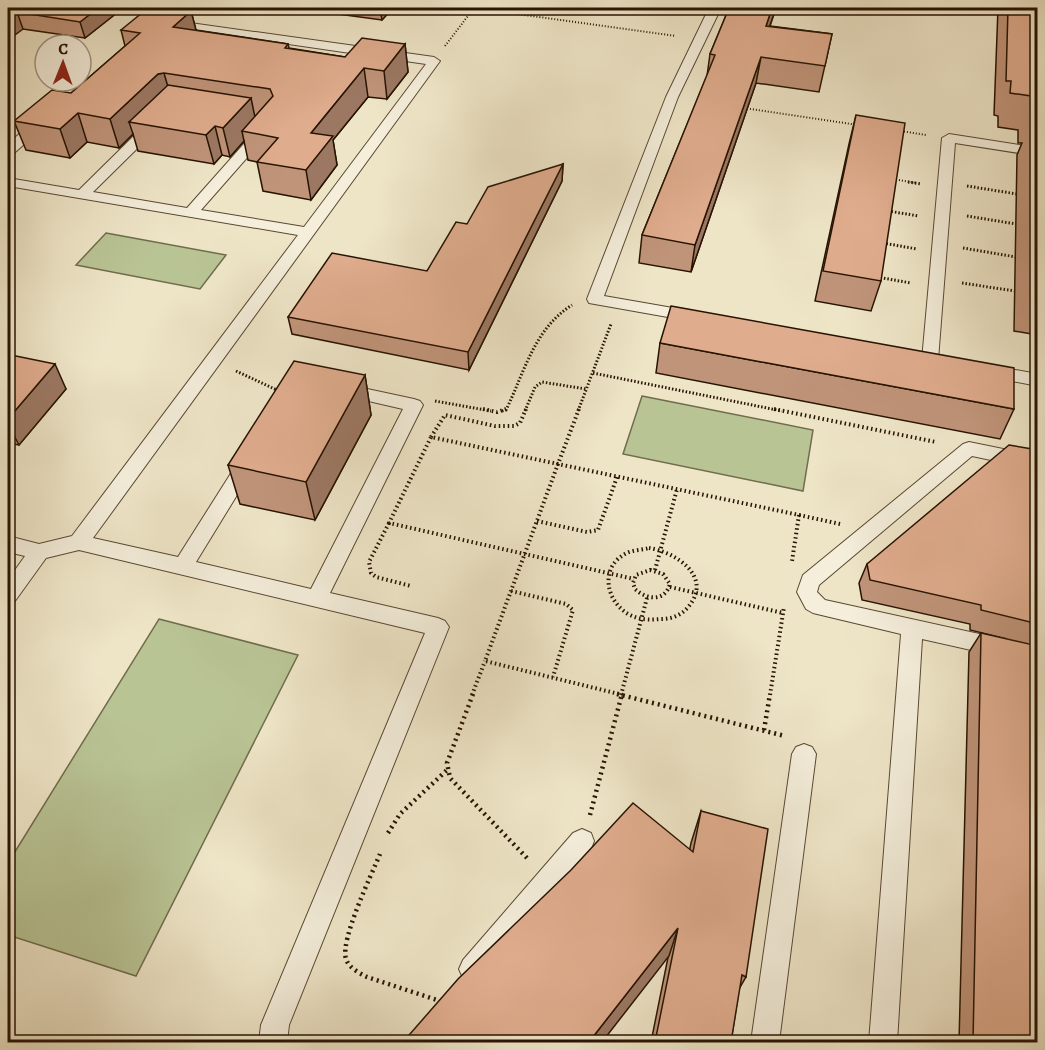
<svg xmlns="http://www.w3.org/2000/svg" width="1045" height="1050" viewBox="0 0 1045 1050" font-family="Alegreya,serif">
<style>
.green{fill:#b9c495;stroke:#706c4c;stroke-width:1.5}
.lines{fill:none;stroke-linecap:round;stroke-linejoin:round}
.lane-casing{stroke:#594833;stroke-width:2}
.path-far3{stroke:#271302;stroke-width:2;stroke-dasharray:1 2;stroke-linecap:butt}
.path-far2{stroke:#271302;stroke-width:3;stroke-dasharray:1.5 2;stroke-linecap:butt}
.path-far1{stroke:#271302;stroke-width:4;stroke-dasharray:1.5 3;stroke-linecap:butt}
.path{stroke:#271302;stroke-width:4.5;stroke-dasharray:2 4;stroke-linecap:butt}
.lane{fill:#f4eedb;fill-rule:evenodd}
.wall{fill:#c09479;stroke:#271302;stroke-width:1.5}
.shaded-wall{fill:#9c7863;stroke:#271302;stroke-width:1.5}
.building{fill:#dfac8d;stroke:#271302;stroke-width:1.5}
</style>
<rect width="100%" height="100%" fill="#eee5c7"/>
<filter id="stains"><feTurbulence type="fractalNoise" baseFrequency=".00333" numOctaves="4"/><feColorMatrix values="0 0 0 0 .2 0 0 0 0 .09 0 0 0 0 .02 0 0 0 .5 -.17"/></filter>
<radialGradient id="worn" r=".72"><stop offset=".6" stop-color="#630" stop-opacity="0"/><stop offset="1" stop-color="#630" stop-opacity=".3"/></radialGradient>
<path class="green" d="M106 233 226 255 200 289 76 265Z
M642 396 813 430 803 491 623 454Z
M159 619 298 655 136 976 8 935V863Z"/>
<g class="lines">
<defs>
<path id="lane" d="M709 8H721L678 97 604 296 696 312 702 313 704 317 702 321 696 322 589 303 587 299 666 97Z
M169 20 434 57 440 61 93 538 178 557 240 459 247 457 254 459 256 464 196 562 311 589 403 409 338 394 335 390 338 386 344 384 414 399 420 401 423 405 330 593 438 618 445 621 449 627 289 1025 287 1042H259L261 1025 425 633 79 550 46 558 15 601 8 603V580L25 556 8 552V536L39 544 72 536 298 235 8 186V178L79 190 148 122 153 121 160 125 158 128 93 192 187 208 258 128H268L270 131 268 134 201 210 304 227 426 64 165 26 163 24Z
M42 117 47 118 49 121 47 124 13 154 8 155V144L37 118Z
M949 134 1038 148V156L955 143 938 360 936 364H924L922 360 942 138Z
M987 365 1038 374V386L981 375 978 371 981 367Z
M969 442 1038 456V470L972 456 819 585 817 592 825 600 1038 647V665L922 639 897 1042H869L901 634 813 613 806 609 797 592 803 575 963 444Z
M804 744 812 747 816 754 779 1042H751L792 754 796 747Z
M582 829 591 833 594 841 591 849 481 978 472 982 463 978 459 969 463 960 573 833Z"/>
</defs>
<use href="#lane" class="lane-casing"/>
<path class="path-far3" d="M474 8 676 36
M445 46 474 8
M744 108 858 125
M901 131 926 135
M893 179 916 183"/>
<path class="path-far2" d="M908 182 921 184
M967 186 1017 194
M888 211 919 216
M967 216 1016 224
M883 243 917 249
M963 248 1016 257
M877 277 911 283
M962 283 1015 291
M236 371 279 391
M593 373 782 411
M435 401 491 411
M502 411 506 410C525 371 534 329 572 305
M525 411 535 387 542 382 586 389
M578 411 611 324"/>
<path class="path-far1" d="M483 409 497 412 506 409
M579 409 558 464 431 437 389 523 634 579
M774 409 936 442
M431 437 445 415 495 426H514L520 423 526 409
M799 515 840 524
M537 521 587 532 598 530 617 477
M389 523 369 562 371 573 376 577 411 586
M649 548C675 552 713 576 689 606 682 615 672 619 661 619 650 620 640 620 630 615 605 602 599 566 627 553 633 550 642 550 649 548Z
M650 570 663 574 670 584C665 602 647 600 635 589L633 583 636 575Z
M655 570 677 489
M670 587 783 613
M511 591 566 604 573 610 553 677
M472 695 485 661
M621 695 647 598
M623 695 485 661 558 464 799 515 792 561
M770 695 784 607"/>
<path class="path" d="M473 694 447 763 450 778 527 858
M617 694 785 736
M764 730 770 694
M590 815 622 694
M388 833 400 814 447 770
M380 854C371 876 340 940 346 959 349 968 359 973 367 977L443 1002"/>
<use href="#lane" class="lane"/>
</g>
<path class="wall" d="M8 8H123L85 38 23 29Z
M293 8H393L382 20Z
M729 8H776L770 26 832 34 819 92 756 83 691 272 639 263 642 235 707 76 710 54Z
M998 8H1038V335L1014 331 1017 155 1022 143H1018V130L998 127V116L994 115Z
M191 11 196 30 288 44 289 48 345 57 405 44 408 72 387 99 368 97 333 140 337 165 311 200 263 191 257 162 248 160 244 141 230 157 222 155 214 164 138 151 133 134 119 148 87 142 70 158 26 150 14 121 71 93 125 46 121 30Z
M856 115 881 281 871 311 815 301 849 144Z
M563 164 562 181 469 370 292 334 288 317 427 271 467 224Z
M660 343 1014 409 1000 439 656 373Z
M8 358 66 389 19 445 8 443Z
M365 375 371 415 315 520 240 504 228 465Z
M1038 450V1042H959L969 652 981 633 1007 639 970 630V624L862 600 859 583 867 564Z
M701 811 746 977 739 989 731 1042H651L691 843Z"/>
<path class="shaded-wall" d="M98 8H123L85 38 80 22Z
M382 8H393L382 20 380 9Z
M772 8H776L761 51 766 26Z
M191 11 198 38 173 27Z
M17 12 23 29 8 40V19Z
M405 44 408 72 387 99 384 71Z
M761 57 756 83 691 272 695 245Z
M364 68 368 97 333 140 337 165 311 200 306 170 311 133Z
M164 73 172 101 129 122 133 134 119 148 110 119 158 74Z
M251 98 257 127 242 131 244 141 230 157 223 128Z
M78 113 87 142 70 158 60 129Z
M215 126 222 155 214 164 206 135Z
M563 164 562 181 469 370 468 352Z
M55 364 66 389 19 445 8 424V419Z
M365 375 371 415 315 520 306 482Z
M678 928 669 956 602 1042H589Z"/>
<path class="building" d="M8 8H98L80 22 17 12 8 19Z
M148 8H167L191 11 173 27 288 44 285 48 345 57 362 38 405 44 384 71 364 68 311 133 333 136 306 170 257 162 278 138 242 131 273 96 270 89 164 73 158 74 110 119 78 113 60 129 14 121 52 90 71 93 140 33 121 30Z
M368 8H382L380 9Z
M729 8H772L766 26 832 34 825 66 761 57 695 245 642 235 715 55 710 54Z
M1008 8H1038V109L1031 108V96L1010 93 1011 81H1006Z
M168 85 251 98 223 128 215 126 206 135 129 122Z
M856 115 905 123 881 281 823 271Z
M1031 120 1038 121V296L1031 295Z
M563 164 468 352 288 317 332 253 427 271 456 222 467 224 488 187Z
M671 306 1014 368V409L660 343Z
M11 355 55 364 8 419V358Z
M294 361 365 375 306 482 228 465Z
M1009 445 1038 450V624L981 610V605L870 580 867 564Z
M981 633 1038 646V1042H973Z
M633 803 693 852 701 811 768 829 746 977 742 975 731 1042H655L678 928 589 1042H403L458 979 571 870Z"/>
<rect width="1045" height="1050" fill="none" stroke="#eee5c7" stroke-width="30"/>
<rect x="9" y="9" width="1027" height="1032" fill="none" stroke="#271302" stroke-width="3"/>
<rect x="15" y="15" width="1015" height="1020" fill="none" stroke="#271302" stroke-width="1.5"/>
<g transform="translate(63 63) rotate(1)"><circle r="28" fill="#f4eedb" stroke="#a29684" stroke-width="1.5"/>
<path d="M0-4.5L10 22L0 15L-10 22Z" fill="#8f2418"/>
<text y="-9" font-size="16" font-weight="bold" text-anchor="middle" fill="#271302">С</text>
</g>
<rect width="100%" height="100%" filter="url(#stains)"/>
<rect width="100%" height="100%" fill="url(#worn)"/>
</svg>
